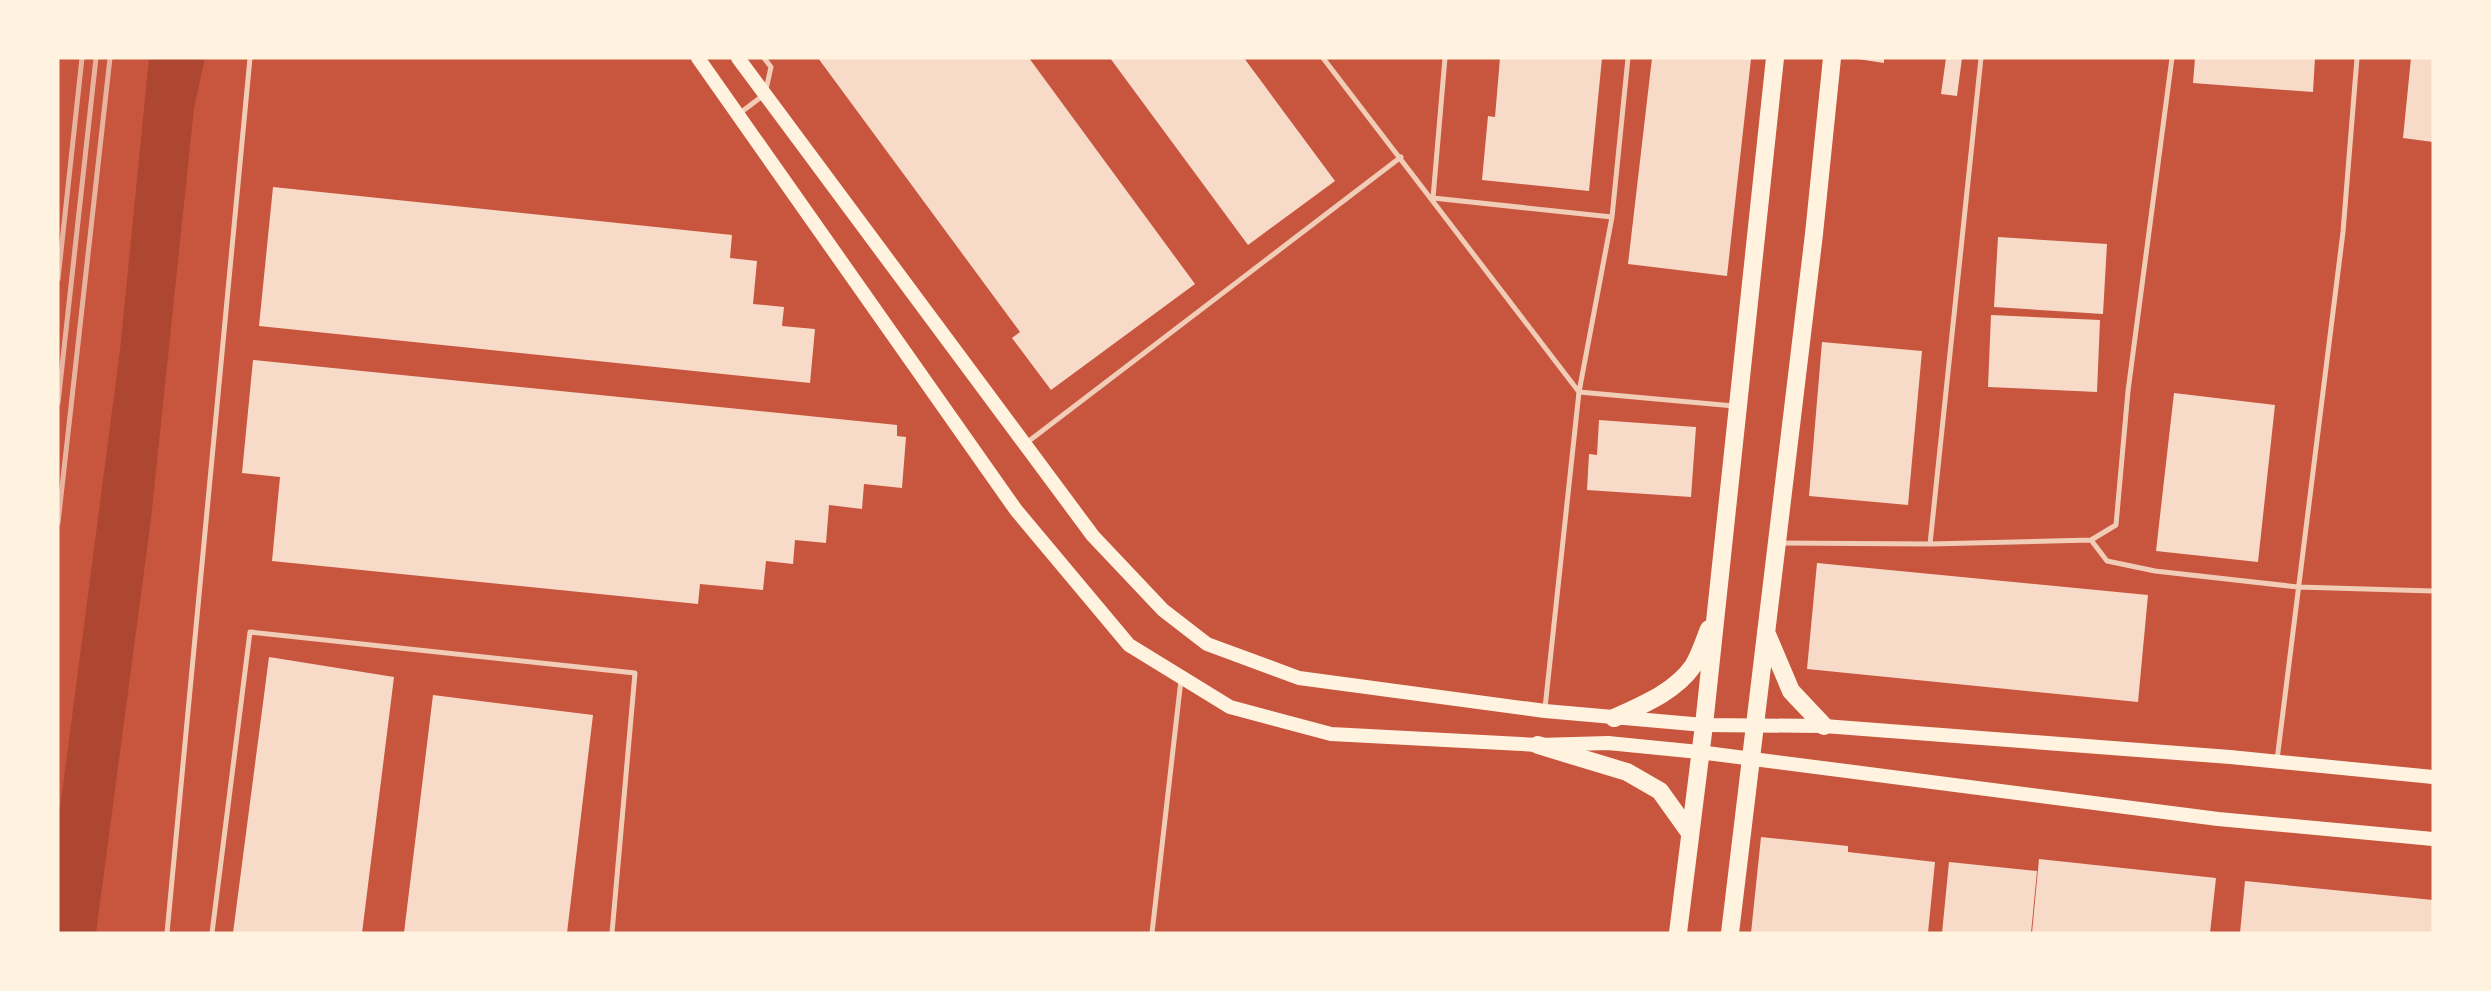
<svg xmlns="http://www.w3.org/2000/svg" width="2491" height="991" viewBox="0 0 2491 991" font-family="'Golos Text',sans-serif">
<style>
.green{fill:#ae4732}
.building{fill:#f7dbc8}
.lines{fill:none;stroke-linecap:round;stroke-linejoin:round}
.service{stroke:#f1ccb7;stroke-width:5}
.secondary{stroke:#fff3e0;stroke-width:14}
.primary{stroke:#fff3e0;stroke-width:18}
.rail{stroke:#e9b49f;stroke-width:5}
</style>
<rect width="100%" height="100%" fill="#c8553d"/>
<path class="green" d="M149 58H205L194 108 151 519 96 933H58V824L120 350Z"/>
<path class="building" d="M818 58H1029L1195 284 1051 390 1012 338 1020 332Z
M1110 58H1244L1335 181 1248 245Z
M1500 58H1602L1589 191 1482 180 1488 116 1495 117Z
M1652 58 1751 59 1727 276 1628 264Z
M1851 58H1884V63Z
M1946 58H1962L1957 96 1941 94Z
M2195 58H2315L2313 92 2193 83Z
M2411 58H2433V142L2403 138Z
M273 187 732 235 730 258 757 261 753 304 784 307 782 326 815 329 810 383 259 326Z
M1998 237 2107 244 2103 314 1994 307Z
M1991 315 2100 320 2097 392 1988 387Z
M1822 342 1922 351 1908 505 1809 496Z
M253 360 897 425V436L906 437 902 488 864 484 862 509 829 505 826 543 795 540 793 564 766 561 763 590 700 584 698 604 272 561 280 477 242 473Z
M2174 393 2275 405 2258 562 2156 551Z
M1599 420 1696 427 1691 497 1587 490 1589 454 1597 455Z
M1817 563 2148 595 2138 702 1807 669Z
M269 657 394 677 362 933H233Z
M433 695 593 715 567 933H404Z
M1761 837 1848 846V852L1935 862 1928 933H1751Z
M2039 859 2216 878 2210 933H2032Z
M1949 862 2037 871 2031 933H1942Z
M2245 881 2433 900V933H2240Z"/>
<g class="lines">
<path class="service" d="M1323 58 1579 392 1545 708
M1445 58 1433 198 1612 217 1579 392 1734 406
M740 113 765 94 771 67 764 58
M1612 217 1628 58
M1025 444 1401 157
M2091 540 2107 561 2155 571 2298 587 2433 591
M1779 543 1930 544 2091 540 2116 525 2128 391 2172 58
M1930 544 1981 58
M2277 760 2343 232 2357 58
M167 933 250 58
M212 933 250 632 635 673 612 933
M1152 933 1181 680"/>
<path class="secondary" d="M698 58 1016 510 1129 645 1230 707 1331 734 1538 745 1608 743 1699 752 2218 819 2433 839
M738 58 1093 536 1163 610 1207 644 1299 678 1545 711 1704 725 1824 726 2230 757 2433 777"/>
<path class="primary" d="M1766 632 1791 691 1824 726
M1614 718C1642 705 1675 692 1693 666 1700 655 1704 641 1709 629
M1538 745 1627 772 1660 791 1690 833
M1678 933 1704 725 1775 58
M1730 933 1814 234 1832 58"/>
<path class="rail" d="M58 279 82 58
M58 403 96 58
M58 523 110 58"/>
</g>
<rect width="2491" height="991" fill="none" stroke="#fff3e0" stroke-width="119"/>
</svg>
